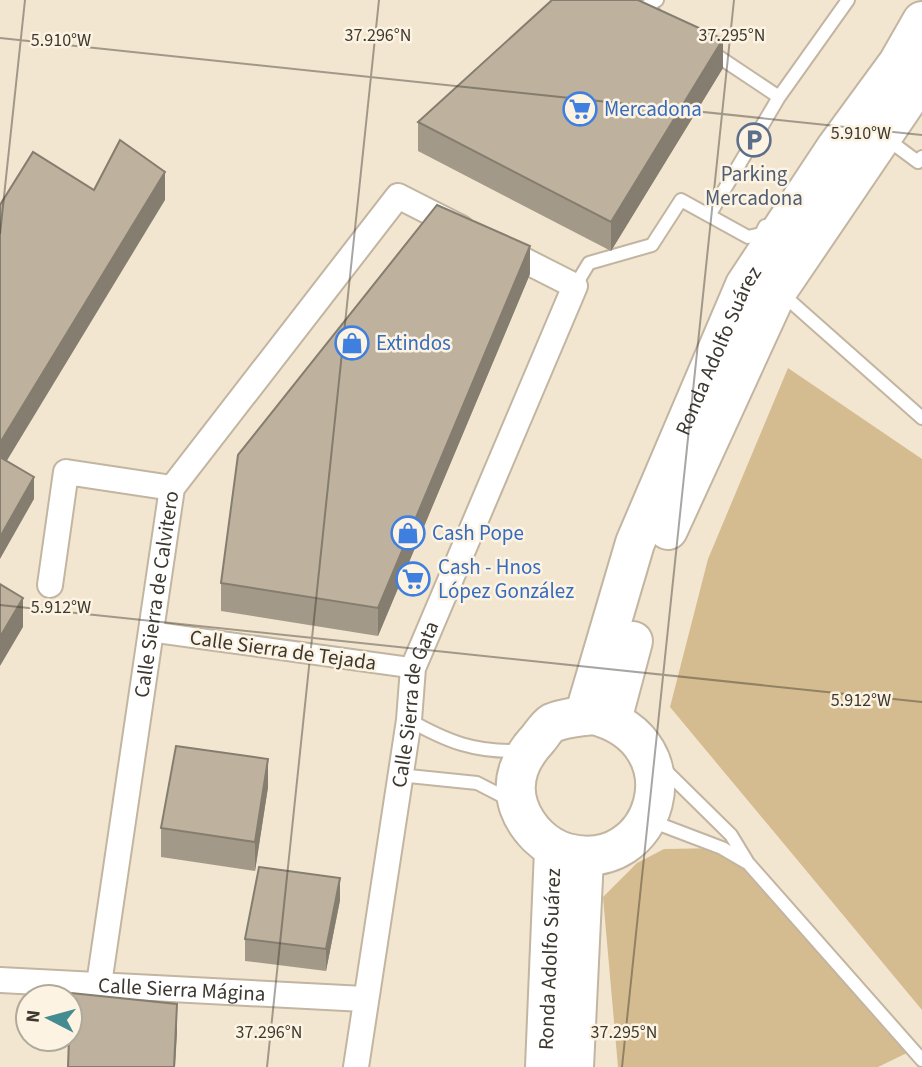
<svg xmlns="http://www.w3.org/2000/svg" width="922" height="1067" viewBox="0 0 922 1067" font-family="'Source Sans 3',sans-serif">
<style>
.green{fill:#d5bc90}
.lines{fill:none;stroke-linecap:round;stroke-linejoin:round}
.service-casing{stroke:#c2b5a1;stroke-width:16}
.pedestrian-casing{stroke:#c2b5a1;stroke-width:23}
.minor-casing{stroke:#c2b5a1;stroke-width:28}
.primary-casing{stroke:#c2b5a1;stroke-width:42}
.service{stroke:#fff;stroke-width:12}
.pedestrian{stroke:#fff;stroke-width:19}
.minor{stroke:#fff;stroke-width:24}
.primary{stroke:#fff;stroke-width:38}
.wall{fill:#a39988}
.shaded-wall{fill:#857d6f}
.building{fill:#beb29e;stroke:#857d6f;stroke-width:2}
.ticks{fill:none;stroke:#3e3930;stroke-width:2;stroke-opacity:0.45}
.labels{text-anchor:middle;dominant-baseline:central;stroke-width:5;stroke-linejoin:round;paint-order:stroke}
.shop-label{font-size:21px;fill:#366cbe;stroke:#fdf3e2;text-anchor:start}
.service-label{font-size:21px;fill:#4e5e75;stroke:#fdf3e2}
.street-label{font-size:21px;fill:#3e3930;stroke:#fdf3e2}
.ticks-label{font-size:18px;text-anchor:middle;fill:#3e3930;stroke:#fdf3e2;stroke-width:5;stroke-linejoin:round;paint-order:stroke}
</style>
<rect width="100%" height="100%" fill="#f2e6d0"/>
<path class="green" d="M788 368 922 459V1010L670 707 708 559Z
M722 848 755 870 913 1050 878 1067H618L603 897 637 863 664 849Z"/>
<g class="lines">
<defs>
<path id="service" d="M654 13 645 7 657 0
M710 51 779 97
M887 139 918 162 922 157
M710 214 779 97 848 0
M575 286 589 263 652 245 681 200 748 237 761 234 765 226
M781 293 922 418
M409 720C448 742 474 752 519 751
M663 768 731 835 748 863 922 1060
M399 775 477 783 510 800
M651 821 722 848 746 862"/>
<path id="pedestrian" d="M153 632 413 668"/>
<g id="minor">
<path d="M50 585 66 472 172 488"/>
<path id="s1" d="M0 980 364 999"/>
<path id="s2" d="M99 984 172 488 398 196 461 228"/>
<path id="s3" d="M356 1067 409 720 413 668 575 286 500 248"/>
</g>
<g id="primary">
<path d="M668 530 778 290 922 78"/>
<path d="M594 715C698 743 656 876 567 853 545 847 527 829 519 807 510 781 520 758 538 739 542 734 547 726 552 723 564 718 582 716 594 715Z"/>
<path id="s4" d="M584 716 635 543 745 285 835 149 898 63 922 21"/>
<path d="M612 720 633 641"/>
<path id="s5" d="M545 1067 554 850"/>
<path d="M574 1067 584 857"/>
</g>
</defs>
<use href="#service" class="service-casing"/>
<use href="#pedestrian" class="pedestrian-casing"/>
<use href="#minor" class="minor-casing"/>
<use href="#primary" class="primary-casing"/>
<use href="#service" class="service"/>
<use href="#pedestrian" class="pedestrian"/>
<use href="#minor" class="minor"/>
<use href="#primary" class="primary"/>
</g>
<path class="wall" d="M723 68 611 251 418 151V122Z
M530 274 378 636 221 611V583Z
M268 787 255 871 161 857V828Z
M340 900 326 971 245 961V939Z"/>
<path class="shaded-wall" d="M723 39V68L611 251V222Z
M165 172V200L0 472V443Z
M530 246V274L378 636V608Z
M34 477V499L0 559V537Z
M23 598V627L0 666V637Z
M268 759V787L255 871V842Z
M340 878V900L326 971V949Z
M177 1004V1033L175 1067H174Z"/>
<path class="building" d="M552 0H638L723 39 611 222 418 122Z
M120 140 165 172 0 443V205L33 152 94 190Z
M437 205 530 246 378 608 221 583 238 455Z
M0 457 34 477 0 537Z
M0 584 23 598 0 637Z
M176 746 268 759 255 842 161 828Z
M259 867 340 878 326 949 245 939Z
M71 993 177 1004 174 1067H68L69 1039H70Z"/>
<path class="ticks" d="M0 38 922 135M0 234 25 0M0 605 922 702M267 1067 379 0M622 1067 734 0"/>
<defs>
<symbol id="supermarket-ring" viewBox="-11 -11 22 22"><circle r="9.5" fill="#fdf3e2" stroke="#3f7fe0" stroke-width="1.5"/><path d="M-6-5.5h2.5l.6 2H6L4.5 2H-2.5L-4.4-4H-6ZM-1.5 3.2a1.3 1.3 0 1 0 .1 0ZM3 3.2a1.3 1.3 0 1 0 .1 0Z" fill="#3f7fe0"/></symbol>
<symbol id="parking-ring" viewBox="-11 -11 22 22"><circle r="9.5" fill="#fdf3e2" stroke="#5c6f8a" stroke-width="1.5"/><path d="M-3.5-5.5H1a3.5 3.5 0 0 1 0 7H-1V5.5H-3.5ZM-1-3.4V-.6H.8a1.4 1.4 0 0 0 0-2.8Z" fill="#5c6f8a"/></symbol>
<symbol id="shop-ring" viewBox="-11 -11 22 22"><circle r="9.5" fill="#fdf3e2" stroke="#3f7fe0" stroke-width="1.5"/><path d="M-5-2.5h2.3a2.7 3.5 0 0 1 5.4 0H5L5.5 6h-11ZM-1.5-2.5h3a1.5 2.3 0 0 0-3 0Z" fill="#3f7fe0"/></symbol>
</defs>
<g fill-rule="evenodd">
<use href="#supermarket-ring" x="561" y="90" width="38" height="38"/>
<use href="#parking-ring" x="735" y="121" width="38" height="38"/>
<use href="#shop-ring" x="333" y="324" width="38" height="38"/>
<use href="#shop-ring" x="389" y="514" width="38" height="38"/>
<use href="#supermarket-ring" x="394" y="560" width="38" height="38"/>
</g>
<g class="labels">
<g class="shop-label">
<text x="604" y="109">Mercadona</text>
<text x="376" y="343">Extindos</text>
<text x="432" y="533">Cash Pope</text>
<text x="438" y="567">Cash - Hnos<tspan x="438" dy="24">López González</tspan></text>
</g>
<g class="service-label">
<text x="754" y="174">Parking<tspan x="754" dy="24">Mercadona</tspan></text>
</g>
<g class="street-label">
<text stroke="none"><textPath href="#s4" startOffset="390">Ronda Adolfo Suárez</textPath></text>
<text stroke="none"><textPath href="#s2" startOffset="394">Calle Sierra de Calvitero</textPath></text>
<text transform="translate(283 650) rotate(8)">Calle Sierra de Tejada</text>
<text stroke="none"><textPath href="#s3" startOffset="368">Calle Sierra de Gata</textPath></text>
<text stroke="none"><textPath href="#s5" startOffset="108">Ronda Adolfo Suárez</textPath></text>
<text stroke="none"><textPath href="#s1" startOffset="182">Calle Sierra Mágina</textPath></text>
</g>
</g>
<g class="ticks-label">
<text x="378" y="41">37.296°N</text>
<text x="732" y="41">37.295°N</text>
<text x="61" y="46">5.910°W</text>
<text x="861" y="139">5.910°W</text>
<text x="61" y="613">5.912°W</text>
<text x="861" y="706">5.912°W</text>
<text x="269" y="1038">37.296°N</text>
<text x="624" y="1038">37.295°N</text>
</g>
<g transform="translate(49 1018) rotate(276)"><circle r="33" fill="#fdf3e2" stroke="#b1a99b" stroke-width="2"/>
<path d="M0-5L12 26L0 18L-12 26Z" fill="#448c92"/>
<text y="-10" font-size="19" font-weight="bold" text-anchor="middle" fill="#3e3930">N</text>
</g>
</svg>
